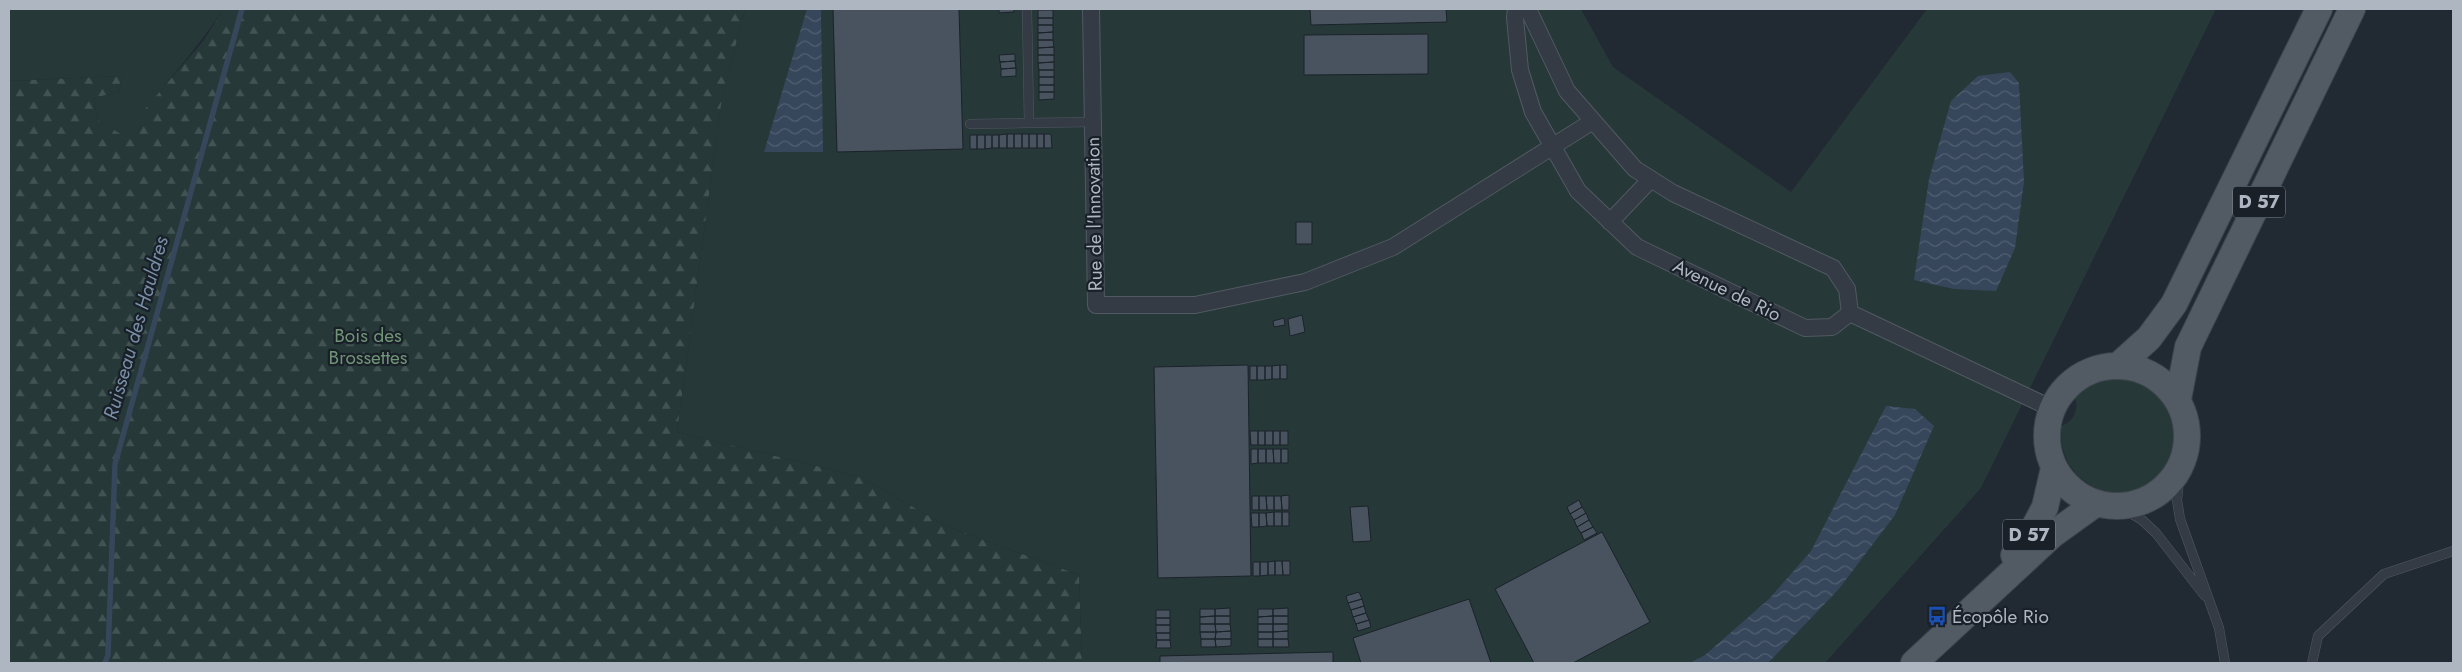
<svg xmlns="http://www.w3.org/2000/svg" width="2462" height="672" viewBox="0 0 2462 672" font-family="Jost,sans-serif">
<style>
.green{fill:#263838}
.forest{fill:url(#forest-firs)}
.water{fill:url(#water-waves)}
.lines{fill:none;stroke-linecap:round;stroke-linejoin:round}
.stream{stroke:#37475b;stroke-width:5.5}
.building{fill:#49535f;stroke:#1b222a}
.service-casing{stroke:#515962;stroke-width:10}
.minor-casing{stroke:#515962;stroke-width:18}
.primary-casing{stroke:#3d444d;stroke-width:28}
.service{stroke:#343b44;stroke-width:9}
.minor{stroke:#343b44;stroke-width:16}
.primary{stroke:#525a64;stroke-width:26}
.labels{text-anchor:middle;dominant-baseline:central;stroke-width:4.5;stroke-linejoin:round;paint-order:stroke}
.shield{fill:#192028;stroke:#818993;stroke-width:1}
.shield-label{font-size:18px;font-weight:bold;fill:#aeb6c1}
.street-label{font-size:19px;fill:#aeb6c1;stroke:#192028}
.park-label{font-size:19px;fill:#709476;stroke:#192028}
.poi-label{font-size:19px;fill:#aeb6c1;stroke:#192028;text-anchor:start}
.water-label{font-size:20px;font-style:italic;fill:#788ea7;stroke:#192028}
</style>
<defs>
<pattern id="forest-firs" width="22" height="20" patternUnits="userSpaceOnUse" patternTransform="scale(1.25)"><rect width="22" height="20" fill="#263838"/><path d="M5 1l3.5 6h-7zM16 11l3.5 6h-7z" fill="#435353"/></pattern>
<pattern id="water-waves" width="16" height="10" patternUnits="userSpaceOnUse" patternTransform="scale(1.25)"><rect width="16" height="10" fill="#37475b"/><path d="M0 5q4-4 8 0t8 0" fill="none" stroke="#515f71"/></pattern>
</defs>
<rect width="100%" height="100%" fill="#212933"/>
<path class="green" d="M9 9H223C194 55 155 92 127 139L98 120 93 98 119 92 122 76 9 81Z
M745 9H1581L1613 67 1791 192 1927 9H2216L1981 488 1825 663H1082L1079 575 946 526 861 477 677 432 722 97Z
M2115 377C2138 378 2157 386 2169 406 2177 419 2178 433 2176 447 2162 519 2056 503 2061 426 2074 421 2079 410 2075 397L2092 384Z"/>
<path class="forest" d="M223 9H745L722 98 677 432 861 477 946 526 1079 575 1082 663H9V81L122 76 119 92 93 98 98 120 127 138 145 109 204 40Z"/>
<path class="water" d="M807 9H821L823 152H764Z
M2010 72 2019 83 2024 182 2015 248 1996 291 1954 289 1914 280 1929 179 1951 101 1978 76Z
M1886 406 1915 409 1934 426 1895 515 1838 590 1768 663H1690L1705 655 1769 599 1811 551Z"/>
<g class="lines">
<path class="stream" d="M105 663 108 655 115 464 242 9"/>
</g>
<path class="building" d="M833 9H959L963 149 837 152Z
M999 9H1014V12L999 13Z
M1310 9H1446L1447 22 1311 25Z
M1038 10H1053V18H1038Z
M1038 18H1053V25H1038Z
M1038 25H1053V32L1038 33Z
M1053 32V40H1038V33Z
M1428 34V74L1304 75V35Z
M1038 40H1053L1054 47 1038 48Z
M1054 47V55H1038V48Z
M1015 54V61L1000 62 999 55Z
M1038 55H1054V62L1038 63Z
M1015 61 1016 68 1001 69 1000 62Z
M1054 62V70H1039L1038 63Z
M1016 68V76L1001 77V69Z
M1039 70H1054V77H1039Z
M1039 77H1054V85H1039Z
M1039 85H1054V92H1039Z
M1039 92H1054V99L1039 100Z
M1007 134V148H999V135Z
M1007 134H1014V148H1007Z
M1014 134H1022V148H1014Z
M1022 134H1029V148H1022Z
M1029 134H1037V148H1029Z
M1037 134H1044V148H1037Z
M1044 134H1051L1052 148H1044Z
M970 135H977V149H970Z
M977 135H985V149H977Z
M985 135H992V148L985 149Z
M992 135H999V148H992Z
M1296 222H1312V244H1296Z
M1302 315 1305 332 1290 336 1288 319Z
M1284 318 1285 325 1274 327 1273 321Z
M1248 365 1251 576 1158 578 1154 367Z
M1280 365V379H1272V366Z
M1280 365H1287V379H1280Z
M1250 366H1257V380H1250Z
M1257 366H1265V380H1257Z
M1265 366H1272V379L1265 380Z
M1250 431H1258V445H1251Z
M1258 431H1265V445H1258Z
M1265 431H1273V445H1265Z
M1273 431H1280V445H1273Z
M1280 431H1288V445H1280Z
M1251 449H1258V463L1251 464Z
M1258 449H1266V463H1258Z
M1266 449H1273L1274 463H1266Z
M1273 449H1281V463H1274Z
M1281 449H1288V463H1281Z
M1289 495V510H1282L1281 496Z
M1252 496H1259V510H1252Z
M1259 496H1266L1267 510H1259Z
M1266 496H1274V510H1267Z
M1274 496H1281L1282 510H1274Z
M1579 500 1582 507 1570 514 1567 507Z
M1368 506 1371 541 1353 542 1350 507Z
M1582 507 1586 513 1574 520 1570 514Z
M1274 512V526H1267L1266 513Z
M1274 512H1282V526H1274Z
M1282 512H1289V526H1282Z
M1251 513H1259V527H1252Z
M1259 513H1266L1267 526 1259 527Z
M1586 513 1589 520 1577 527 1574 520Z
M1589 520 1593 527 1581 533 1577 527Z
M1593 527 1597 533 1584 540 1581 533Z
M1602 532 1650 622 1573 663H1534L1495 589Z
M1275 561V575H1268V562Z
M1275 561H1282L1283 575H1275Z
M1282 561H1290V575H1283Z
M1253 562H1260V576H1253Z
M1260 562H1268V575L1260 576Z
M1359 592 1362 599 1348 603 1346 596Z
M1362 599 1364 606 1351 610 1348 603Z
M1469 599 1491 663H1361L1353 638Z
M1364 606 1366 613 1353 617 1351 610Z
M1230 608V616H1215V609Z
M1288 608V616H1273V609Z
M1200 609H1215V616L1200 617Z
M1258 609H1273V616L1258 617Z
M1156 610H1170V618H1156Z
M1366 613 1369 620 1356 624 1353 617Z
M1215 616V624H1200V617Z
M1215 616H1230V624H1215Z
M1273 616V624H1258V617Z
M1273 616H1288V624H1273Z
M1156 618H1170V625H1156Z
M1369 620 1371 627 1358 631 1356 624Z
M1200 624H1215L1216 632H1200Z
M1215 624H1230L1231 631 1216 632Z
M1258 624H1273V632H1258Z
M1273 624H1288V631L1273 632Z
M1156 625H1170V633H1156Z
M1231 631V639H1215L1216 632Z
M1288 631V639H1273V632Z
M1200 632H1216L1215 639H1201Z
M1258 632H1273V639H1258Z
M1156 633H1170V640H1157Z
M1201 639H1215L1216 647H1201Z
M1215 639H1231V646L1216 647Z
M1258 639H1273V647H1258Z
M1273 639H1288L1289 647H1273Z
M1157 640H1170L1171 648H1156Z
M1333 652V663H1160V656Z"/>
<g class="lines">
<defs>
<path id="service" d="M1027 9 1029 123 1093 122
M970 124 1029 123
M2180 470 2177 500 2180 519 2219 628 2225 663
M2120 507 2142 520 2156 533 2205 596
M2312 663 2318 636 2384 574 2453 551"/>
<path id="minor" d="M1091 9 1096 305H1195L1305 282 1393 247 1593 121
M1516 9 1515 18 1520 70 1533 112 1578 191 1637 247 1805 328 1832 327 1850 313
M1528 9 1567 91 1635 169 1673 193 1833 268 1847 289 1850 313
M1610 222 1651 179
M1850 313 2053 409"/>
<path id="primary" d="M2119 365 2149 338 2174 304 2319 9
M2047 436a70 70 0 1 1 140 0a70 70 0 1 1-140 0Z
M2178 399 2188 347 2352 9
M2014 555 2035 526 2045 507 2054 468
M1914 663 2052 535 2095 504"/>
</defs>
<use href="#service" class="service-casing"/>
<use href="#minor" class="minor-casing"/>
<use href="#primary" class="primary-casing"/>
<use href="#service" class="service"/>
<use href="#minor" class="minor"/>
<use href="#primary" class="primary"/>
</g>
<defs>
<symbol id="bus-bare" viewBox="-9 -9 18 18"><path d="M-5-6H5V4H4V6H2V4H-2V6H-4V4H-5ZM-3.5-4V0h7V-4ZM-3.5 1.2v1.5H-2V1.2ZM2 1.2v1.5H3.5V1.2Z" fill="#1a4fb4" stroke="#192028" stroke-width="2.5" paint-order="stroke"/></symbol>
</defs>
<g fill-rule="evenodd">
<use href="#bus-bare" x="1923" y="602" width="28" height="28"/>
</g>
<g class="labels">
<g class="shield">
<rect x="2233" y="186.5" width="52" height="31" rx="4"/>
<rect x="2003" y="519.5" width="52" height="31" rx="4"/>
</g>
<g class="shield-label">
<text x="2259" y="202">D 57</text>
<text x="2029" y="535">D 57</text>
</g>
<g class="street-label">
<text transform="translate(1094 214) rotate(-91)">Rue de l'Innovation</text>
<text transform="translate(1727 290) rotate(26)">Avenue de Rio</text>
</g>
<g class="park-label">
<text x="368" y="335">Bois des<tspan x="368" dy="22">Brossettes</tspan></text>
</g>
<g class="poi-label">
<text x="1952" y="616">Écopôle Rio</text>
</g>
<g class="water-label">
<text transform="translate(136 328) rotate(-74)">Ruisseau des Hauldres</text>
</g>
</g>
<rect width="2462" height="672" fill="none" stroke="#aeb6c1" stroke-width="20"/>
</svg>
